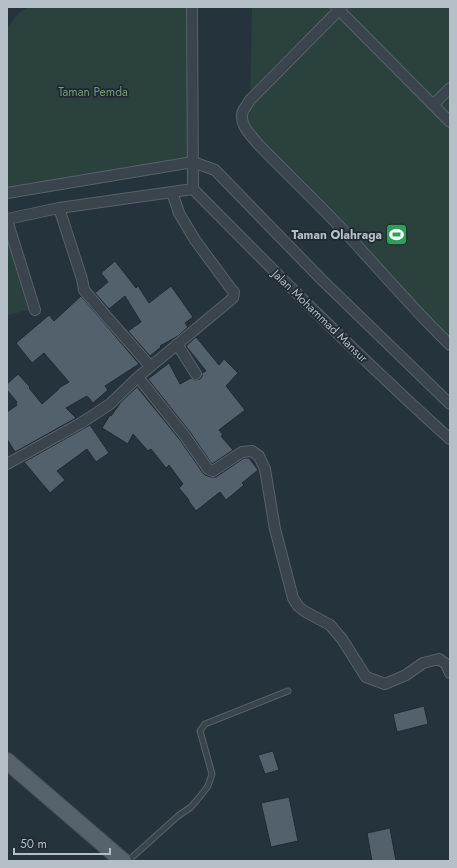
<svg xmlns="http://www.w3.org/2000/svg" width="457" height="868" viewBox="0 0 457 868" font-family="Jost,sans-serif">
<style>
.green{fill:#2a413e}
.building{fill:#52616c;stroke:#202b33}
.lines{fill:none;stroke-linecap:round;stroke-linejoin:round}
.service-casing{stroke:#57626a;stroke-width:7}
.minor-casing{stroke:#57626a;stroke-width:12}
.primary-casing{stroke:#455058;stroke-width:18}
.service{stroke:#39444c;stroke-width:5}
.minor{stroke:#39444c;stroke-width:10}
.primary{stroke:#57636c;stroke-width:16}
.labels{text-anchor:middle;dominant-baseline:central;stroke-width:3.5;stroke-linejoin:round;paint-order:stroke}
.park-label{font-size:12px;fill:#749c76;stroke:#1e2931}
.poi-label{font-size:12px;font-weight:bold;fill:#b4bfc7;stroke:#1e2931;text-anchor:end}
.street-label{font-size:12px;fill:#b4bfc7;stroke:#1e2931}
</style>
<rect width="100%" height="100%" fill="#25333c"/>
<path class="green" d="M29 7H192L193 162 7 193V28L20 12Z
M252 7H450V345L244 125 250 100Z
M7 234 29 310 7 315Z"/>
<path class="building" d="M115 261 136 288 138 286 149 303 171 286 193 317 185 323 188 327 178 336 160 346 161 347 150 356 128 331 141 322 125 296 109 309 95 293 108 282 101 273Z
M81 296 139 364 105 386 108 390 93 403 87 396 66 408 76 418 15 452 7 439V412L17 405 16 403 17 402 7 390V384L18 374 30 387 29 388 42 404 59 389V388L69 382 44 353 32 363 16 343 49 315 54 321Z
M196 337 219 365 224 359 238 373 226 386 245 410 219 430 223 435 221 436 233 450 212 464 190 432 148 379 169 363 180 384 191 378 196 380 200 379 202 377V373L206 371 186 346Z
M137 387 180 440 203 473 205 475 211 477H216L244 458H249L258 470 242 483 244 485 226 500 220 492 196 511 188 500H189L179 488 183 484 169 465 166 468 151 449 148 451 133 434 128 444 102 428 110 415 111 416 121 402Z
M90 425 109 453 96 462 87 449 57 471 65 480 50 493 24 462Z
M424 706 428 724 397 732 393 714Z
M273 751 279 770 265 774 258 755Z
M289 797 298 841 271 847 261 803Z
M390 828 396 861H372L367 833Z"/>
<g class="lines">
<defs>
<path id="service" d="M128 861 178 816 191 807 202 794 208 786 212 774 200 731 205 724 288 691"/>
<path id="minor" d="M192 7 193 189
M336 7 450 122
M342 7 250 100C248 104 245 107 243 111 238 124 251 135 258 144 286 173 316 201 344 231 379 269 413 309 450 345
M433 105 450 88
M193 189C277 274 361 359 450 439
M7 193 193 162 215 170 322 280 450 404
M59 208 82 279 84 290 106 316 150 366
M7 219 59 208 193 189
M7 220 35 310
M177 344 196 374
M138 377 185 436 208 469 213 471 242 452 252 451 259 456 265 469 275 529 293 598 298 606 304 611 330 625 342 639 366 677 385 684 406 675 423 663 439 659 446 664 450 673
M7 464 81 423 101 410 110 404 138 377 233 298 234 292 232 290 195 240 179 213 172 192"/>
<path id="primary" d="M7 761 123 861"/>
</defs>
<use href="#service" class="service-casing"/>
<use href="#minor" class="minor-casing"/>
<use href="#primary" class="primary-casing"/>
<use href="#service" class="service"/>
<use href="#minor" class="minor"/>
<use href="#primary" class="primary"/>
</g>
<defs>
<symbol id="stadium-square" viewBox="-11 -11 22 22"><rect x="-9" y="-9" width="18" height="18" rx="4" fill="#2e9e5b" stroke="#1e2931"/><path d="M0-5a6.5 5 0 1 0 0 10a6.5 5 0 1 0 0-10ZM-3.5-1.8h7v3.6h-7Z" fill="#fff"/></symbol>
</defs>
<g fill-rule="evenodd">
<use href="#stadium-square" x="384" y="222" width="25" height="25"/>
</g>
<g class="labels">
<g class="park-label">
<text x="93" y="92">Taman Pemda</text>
</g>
<g class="poi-label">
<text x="382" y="235">Taman Olahraga</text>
</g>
<g class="street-label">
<text transform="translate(320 316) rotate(44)">Jalan Mohammad Mansur</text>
</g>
</g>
<rect width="457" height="868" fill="none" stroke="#b4bfc7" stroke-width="16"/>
<path d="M14 848v6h96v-6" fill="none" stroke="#b4bfc7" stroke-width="2"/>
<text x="20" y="848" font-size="12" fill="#b4bfc7" stroke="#1e2931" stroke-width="3" paint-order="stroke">50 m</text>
</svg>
